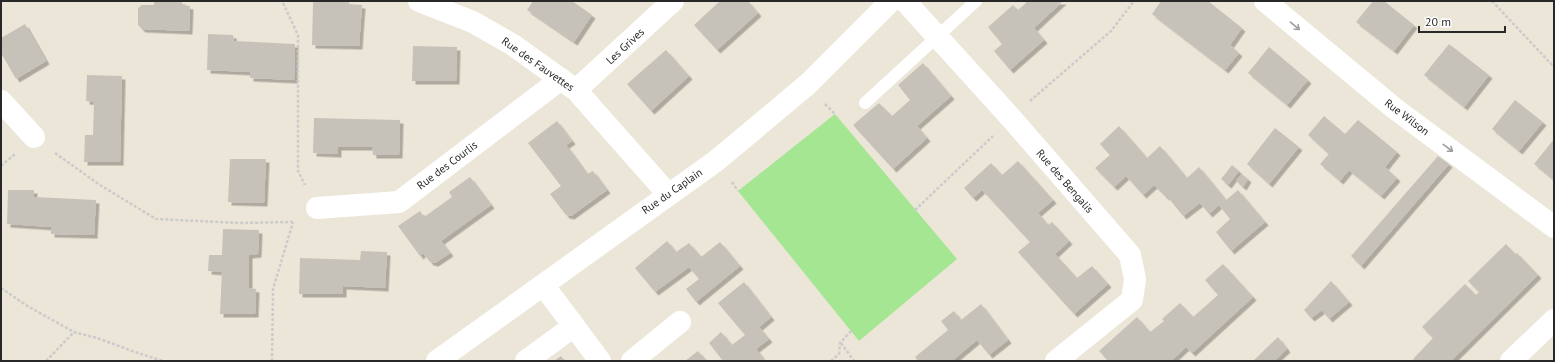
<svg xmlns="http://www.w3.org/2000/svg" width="1555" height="362" viewBox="0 0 1555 362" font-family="'PT Sans',sans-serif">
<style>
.grass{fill:#a4e691}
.building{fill:#c7c2b9;filter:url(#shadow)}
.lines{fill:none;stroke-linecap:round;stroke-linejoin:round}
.path{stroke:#cbcbcb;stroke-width:2.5;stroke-dasharray:3 2;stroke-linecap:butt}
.lane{stroke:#fff;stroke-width:12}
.street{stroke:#fff;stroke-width:22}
.oneway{stroke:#9e9e9e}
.labels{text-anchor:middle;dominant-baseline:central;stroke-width:4;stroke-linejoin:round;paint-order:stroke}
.street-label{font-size:11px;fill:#282828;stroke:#fff}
</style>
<defs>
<filter id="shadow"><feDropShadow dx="3.5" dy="3.5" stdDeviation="0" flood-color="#0004"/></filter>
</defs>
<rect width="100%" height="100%" fill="#ece6d9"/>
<path class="grass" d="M835 114 957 259 859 341 738 191Z"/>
<path class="building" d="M154 1H182V5L190 6 189 31 142 29 138 25V8L142 5H154Z
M533 1H572L592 15 574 42 527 10Z
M720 1H748L758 13 717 50 694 25Z
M1024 1H1063L1034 28 1044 40 1010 70 994 51 1002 44 988 27 1013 5 1018 10 1026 3Z
M1161 1H1173L1174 2 1176 1H1208L1242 28 1230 45 1239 53 1225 70 1152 14Z
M1373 1H1384L1414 25 1394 51 1356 22Z
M313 2H349V4L362 5 359 46 312 45Z
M25 24 46 61 16 79 1 53V38Z
M208 34 233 35 234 41 295 44 294 80 250 78V72L207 70Z
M1449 44 1489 75 1464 107 1424 75Z
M413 46 457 47 456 81H412Z
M1269 47 1308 80 1287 105 1248 73Z
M666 50 689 76 651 111 627 84Z
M923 63 951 96 917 126 927 138 893 169 853 125 879 103 892 116 910 100 898 85Z
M87 75 122 76 120 162H84L85 135H93L94 102 86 101Z
M1515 100 1543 122 1519 151 1492 129Z
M1324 116 1345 134 1358 120 1397 152 1385 167 1397 178 1381 196 1349 170 1340 181 1320 164 1329 154 1308 135Z
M314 118 400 120 399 155H373L372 147H338V154L313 153Z
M557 121 572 141 566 145 577 160 587 174 593 171 607 190 571 216 566 215 550 194 561 186 528 143Z
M1119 126 1147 158 1160 146 1187 178 1199 167 1226 200 1238 190 1265 222 1231 251 1216 232 1230 219 1219 205 1209 214 1200 203 1183 216 1167 196 1166 197 1154 185 1143 195 1126 176 1114 187 1095 168 1110 155 1100 144Z
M1275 128 1299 147 1269 184 1247 164Z
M1554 139V180L1534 164Z
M1438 156 1449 164 1361 266 1351 256Z
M230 159H266L264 203 228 202Z
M1018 161 1053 200 1038 213 1048 225 1052 222 1069 241 1055 254 1077 278 1092 266 1108 284 1074 314 1018 252 1030 242 982 190 973 198 964 188 991 163 1002 175Z
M1232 165 1239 171 1228 185 1221 179Z
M1242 174 1248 179 1243 187 1236 181Z
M470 177 491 205 441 241 450 253 435 263 430 262 423 253 420 256 398 226 420 211 424 217 452 197 449 192Z
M8 190H34V197L96 200 94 235 51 234V227L7 224Z
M223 229 259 230 258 254 249 255V288L256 289 255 314H220L222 272 208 271 209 255H222Z
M667 241 676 252 689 243 701 257 720 242 740 266 696 302 686 289 699 279 689 267 655 292 635 268Z
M1506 244 1515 254 1517 253 1538 275 1451 361H1415L1413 359 1433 338 1422 327 1465 284 1476 295 1479 292 1468 281Z
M361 251 387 252 385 288 343 286V294H299L300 258 360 260Z
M1223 264 1253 297 1192 353 1186 347 1171 361H1108L1099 351 1137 317 1150 332 1164 321 1162 319 1180 303 1193 317 1218 295 1205 280Z
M1331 281 1349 302 1329 319 1322 310 1311 318 1304 310Z
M744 282 771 317 759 327 769 339 756 349 765 361H723L709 343 721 332 732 345 745 335 718 303Z
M981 304 1008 340 989 355 977 340 952 361H918L915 357 948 330 941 321 954 311 961 320Z
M1278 337 1287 349 1274 361H1253Z
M698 351 707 361H685Z
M561 356 565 361H554Z"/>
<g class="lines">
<path class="path" d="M1492 1 1554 67
M283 3 298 35V171L305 185
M1030 101 1111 31 1134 1
M825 104 835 114
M55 153 100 185 156 219 240 223 293 222 295 221
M1 166 15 154
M732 182 738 191
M915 210 993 136
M1 288 29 307 74 332 97 338 135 352 163 361
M841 343 854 361
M46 361 74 332
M272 361 273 289 293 222
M831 361 839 354 840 343 851 331"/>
<path class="lane" d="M865 103 976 1"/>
<path class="street" d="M419 1 473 22 513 45 576 90 668 194
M905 1 1011 118 1130 255 1135 279 1132 300 1056 361
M1265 1 1394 108 1554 227
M576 90 673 1
M1 101 34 137
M317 208 399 202 561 79
M574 326 600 361
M437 361 716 161 808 84 891 1
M526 361 574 326 543 285
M632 361 680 322
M1511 361 1554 320"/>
</g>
<defs><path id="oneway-shaft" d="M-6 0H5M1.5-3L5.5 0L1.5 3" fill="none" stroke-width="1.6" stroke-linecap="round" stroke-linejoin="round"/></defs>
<g class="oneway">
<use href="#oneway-shaft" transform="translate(1295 26) rotate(40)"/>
<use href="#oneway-shaft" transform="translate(1448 148) rotate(37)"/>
</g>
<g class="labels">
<g class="street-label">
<text transform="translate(625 46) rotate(-43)">Les Grives</text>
<text transform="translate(538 64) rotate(35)">Rue des Fauvettes</text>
<text transform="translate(1407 117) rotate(37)">Rue Wilson</text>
<text transform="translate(447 165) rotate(-37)">Rue des Courlis</text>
<text transform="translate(1065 181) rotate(49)">Rue des Bengalis</text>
<text transform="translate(672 191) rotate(-35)">Rue du Caplain</text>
</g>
</g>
<rect width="1555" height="362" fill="none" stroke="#282828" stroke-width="4"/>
<path d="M1419 26v6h86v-6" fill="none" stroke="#282828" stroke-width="2"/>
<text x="1425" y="26" font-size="12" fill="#282828" stroke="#ffffff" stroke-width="3" paint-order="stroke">20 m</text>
</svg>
